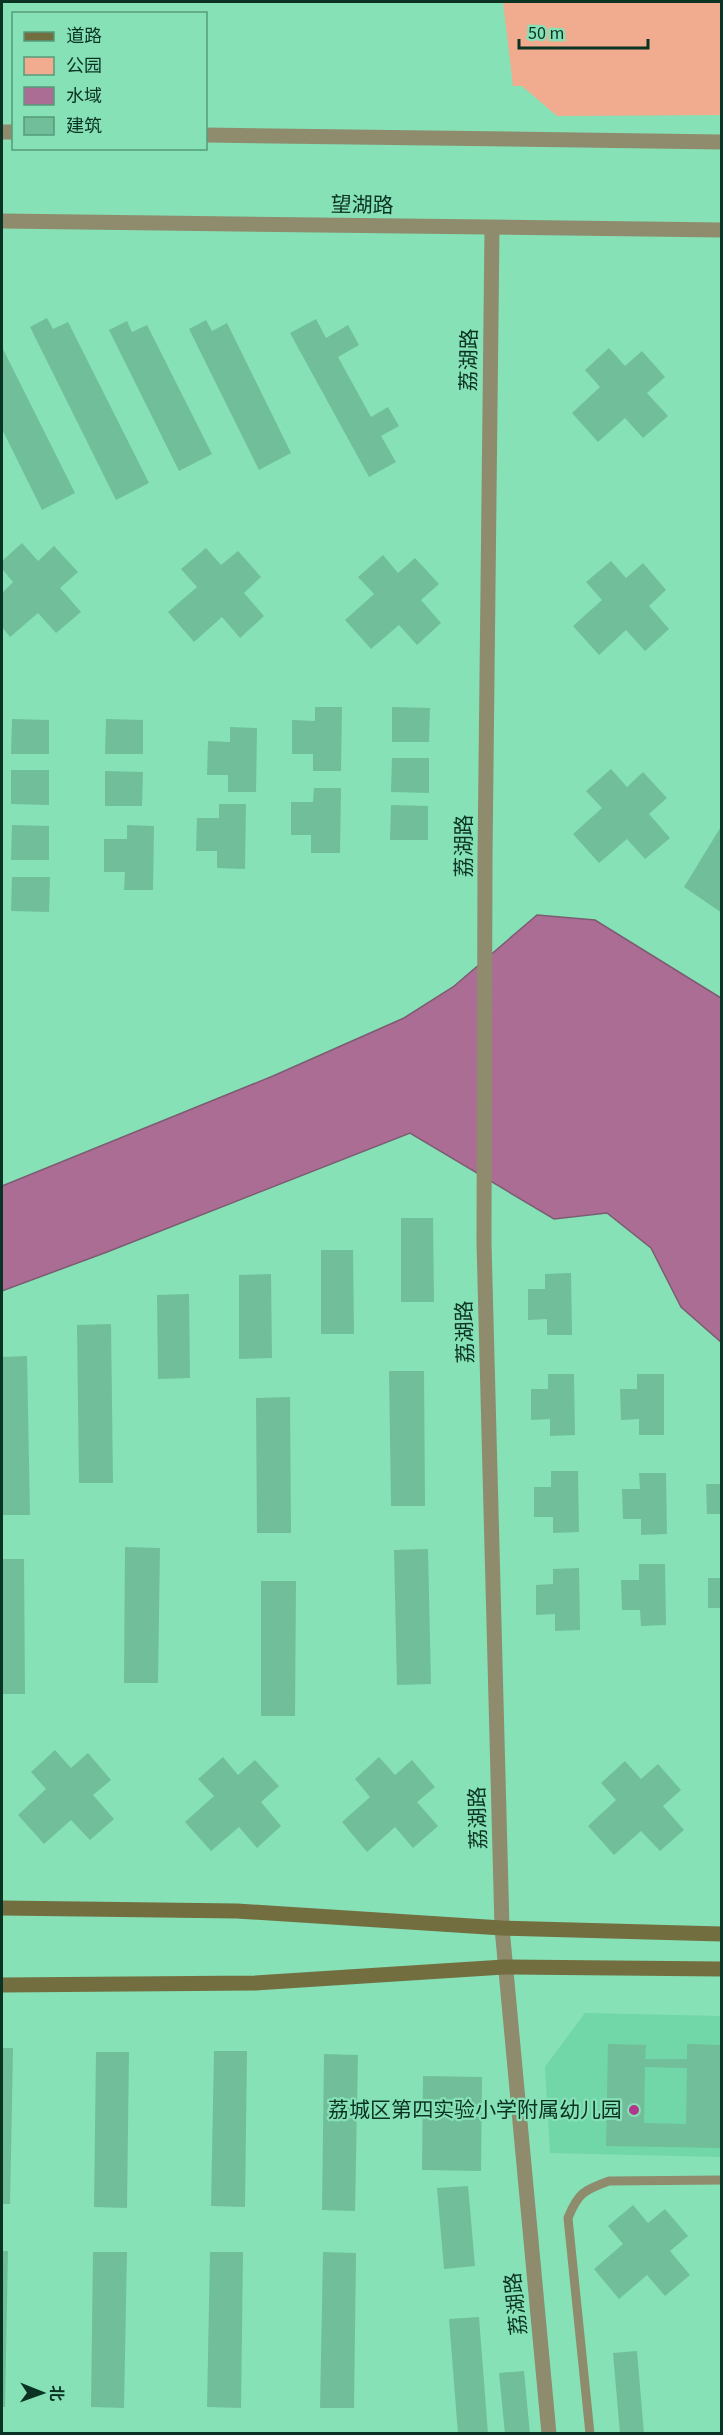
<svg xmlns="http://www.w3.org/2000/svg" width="723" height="2435" viewBox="0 0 723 2435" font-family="'Source Sans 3','Noto Sans SC',sans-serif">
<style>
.built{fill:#71d6a8}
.green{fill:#f1ab8e}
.water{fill:#ac6d94;stroke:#7c5c72;stroke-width:1.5}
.building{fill:#70bf9a;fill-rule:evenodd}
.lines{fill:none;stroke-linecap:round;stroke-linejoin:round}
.service{stroke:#8f8c6e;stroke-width:9}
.minor{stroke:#8f8c6e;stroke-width:15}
.tertiary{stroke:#8f8c6e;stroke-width:15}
.secondary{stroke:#736e40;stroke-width:15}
.poi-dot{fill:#b1378b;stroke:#86e1b6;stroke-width:2}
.labels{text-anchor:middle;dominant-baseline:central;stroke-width:4.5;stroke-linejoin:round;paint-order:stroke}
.street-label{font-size:21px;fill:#0b3323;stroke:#86e1b6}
.poi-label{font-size:21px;fill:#0b3323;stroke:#86e1b6;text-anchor:end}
</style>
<rect width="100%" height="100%" fill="#86e1b6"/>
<path class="built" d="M585 2013 721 2016V2157L550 2153 545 2067Z"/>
<path class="green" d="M503 2H721V115L557 116 522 86H513Z"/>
<path class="water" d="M537 915 595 920 721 998V1342L681 1307 651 1248 607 1213 554 1219 410 1133 107 1252 2 1291V1186L273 1076 404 1018 453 987Z"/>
<path class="building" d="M47 318 53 329 68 322 149 483 116 500 30 327Z
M316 319 326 338 348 325 359 345 338 357 371 417 388 407 399 426 381 436 396 462 369 477 290 333Z
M206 320 212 331 227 323 291 453 259 470 189 329Z
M127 321 132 332 147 325 212 454 179 471 109 330Z
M2 347 75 493 42 510 2 429Z
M609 348 625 366 642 351 665 377 647 393 668 416 643 438 625 418 598 442 572 413 600 387 585 370Z
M22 543 38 561 54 546 78 572 60 588 81 612 56 633 38 613 10 637 2 627V593L13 582 2 569V561Z
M206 548 221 565 238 551 261 577 244 593 264 616 240 638 222 617 194 642 168 612 197 587 181 569Z
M383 555 398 573 415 558 439 584 421 600 441 623 417 645 399 625 371 649 345 620 374 594 358 577Z
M611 561 626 578 643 563 666 590 649 606 669 629 645 651 626 630 599 655 573 626 602 600 586 582Z
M315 707H342L341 771H313V754H292V720L315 721Z
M392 707 430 708 429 742H392Z
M12 719 49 720V754H11Z
M106 719 143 720V754H105Z
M230 727 257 728 256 792H228V775H207L208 741 230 742Z
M392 758H429V793L391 792Z
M611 769 627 787 643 772 667 798 649 814 670 838 645 859 627 839 599 863 573 834 602 808 586 791Z
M11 770H49V805L11 804Z
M105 771 143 772 142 806H105Z
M314 788H341L340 853H311V835H291V802H313Z
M219 804H246L245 869 217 868V851H196L197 818H219Z
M391 805 428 806V840H390Z
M12 825 49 826V860H11Z
M127 825 154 826 153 890H124L125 872H104V839H127Z
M722 825V913L684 887Z
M12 877H50L49 912 11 911Z
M401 1218H433L434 1302H401Z
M321 1250H353L354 1334H321Z
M571 1273 572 1335H547V1319L528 1320V1289H545V1274Z
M271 1274 272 1358 239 1359V1275Z
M189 1294 190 1378 158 1379 157 1295Z
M111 1324 113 1483H79L77 1325Z
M27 1356 30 1515H2V1357Z
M389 1371H424L425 1506H391Z
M548 1374H574L575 1435 550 1436V1419L531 1420V1389H548Z
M637 1374H664V1435H639V1419L621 1420 620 1389H637Z
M290 1397 291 1533H257L256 1398Z
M551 1471H578L579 1532 553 1533V1517H534V1487H551Z
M639 1473H666L667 1534 641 1535V1519H623L622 1489H640Z
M706 1484H722V1514H707Z
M125 1547 160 1548 158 1683H124Z
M428 1549 431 1684 397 1685 394 1550Z
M2 1559H24L25 1694H2Z
M639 1564H665L666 1625 641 1626 640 1610H622L621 1580H639Z
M579 1568 580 1630 555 1631V1614L536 1615V1585L553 1584V1569Z
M708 1578H722V1608H708Z
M261 1581H296L295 1716H261Z
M55 1750 71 1768 88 1753 111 1780 93 1795 114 1819 90 1840 71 1820 44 1844 18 1815 46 1789 31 1772Z
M223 1757 238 1775 255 1760 279 1786 261 1802 281 1826 257 1848 239 1827 211 1851 185 1822 214 1796 198 1779Z
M379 1757 395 1775 412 1760 435 1787 417 1802 438 1826 413 1848 395 1827 367 1852 342 1822 370 1797 355 1779Z
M625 1761 641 1779 658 1764 681 1790 663 1806 684 1830 660 1851 641 1831 614 1855 588 1826 616 1800 601 1783Z
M608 2044 646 2045 645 2059H687V2044L722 2045V2148L606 2146ZM645 2067 687 2068 686 2124 644 2123Z
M2 2048H13L10 2204H2Z
M214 2051H247L245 2207 211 2206Z
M96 2052H129L127 2208 94 2207Z
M324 2054 358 2055 355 2211 322 2210Z
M423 2076 482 2077 481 2171 422 2170Z
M468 2186 475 2266 444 2269 437 2188Z
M633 2205 648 2223 665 2209 688 2236 670 2251 690 2275 665 2296 647 2275 619 2299 594 2269 623 2244 608 2226Z
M2 2251H8L5 2407H2Z
M93 2252H127L124 2408 91 2407Z
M210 2252H243L241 2408 207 2407Z
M323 2252 356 2253 354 2408H320Z
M479 2317 488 2434H458L449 2319Z
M637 2351 644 2434H620L613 2353Z
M524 2371 530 2434H505L499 2373Z"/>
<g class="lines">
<path class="service" d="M590 2434 568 2218C578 2193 584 2190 609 2181L722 2180"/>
<path class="minor" d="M492 228 485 857 484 1243 502 1928 549 2434"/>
<path class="tertiary" d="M2 132H14
M206 135 722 142
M2 221 722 230"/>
<path class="secondary" d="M2 1908 237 1911 502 1928 722 1934
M2 1985 255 1983 504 1967 722 1969"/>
</g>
<circle class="poi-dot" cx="634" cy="2110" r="6"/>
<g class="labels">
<g class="street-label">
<text transform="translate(362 205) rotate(1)">望湖路</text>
<text transform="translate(469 360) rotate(-89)">荔湖路</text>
<text transform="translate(464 846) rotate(-90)">荔湖路</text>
<text transform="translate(465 1332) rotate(-92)">荔湖路</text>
<text transform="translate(478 1818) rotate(-92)">荔湖路</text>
<text transform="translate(516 2304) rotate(-96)">荔湖路</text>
</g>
<g class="poi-label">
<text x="622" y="2110">荔城区第四实验小学附属幼儿园</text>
</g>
</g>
<rect width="723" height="2435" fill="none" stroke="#0b3323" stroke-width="6"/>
<rect x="12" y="12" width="195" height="138" fill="#86e1b6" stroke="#559b7b" stroke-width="1.5"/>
<rect x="24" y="32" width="30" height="9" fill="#736e40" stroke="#559b7b" stroke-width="1.5"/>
<text x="66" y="42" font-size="18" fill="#0b3323">道路</text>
<rect x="24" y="57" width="30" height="18" fill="#f1ab8e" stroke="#559b7b" stroke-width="1.5"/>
<text x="66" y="72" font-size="18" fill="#0b3323">公园</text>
<rect x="24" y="87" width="30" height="18" fill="#ac6d94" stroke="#559b7b" stroke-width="1.5"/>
<text x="66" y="102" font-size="18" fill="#0b3323">水域</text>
<rect x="24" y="117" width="30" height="18" fill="#70bf9a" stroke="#559b7b" stroke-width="1.5"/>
<text x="66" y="132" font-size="18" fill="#0b3323">建筑</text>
<g transform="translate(42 2393) rotate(91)" stroke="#86e1b6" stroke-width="4.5" paint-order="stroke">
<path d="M0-4.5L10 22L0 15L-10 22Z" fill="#0b3323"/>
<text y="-9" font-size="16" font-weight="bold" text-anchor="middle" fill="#0b3323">北</text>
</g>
<path d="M519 39v9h129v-9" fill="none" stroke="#0b3323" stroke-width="3"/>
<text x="528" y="39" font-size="18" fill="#0b3323" stroke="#86e1b6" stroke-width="4.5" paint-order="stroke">50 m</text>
</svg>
